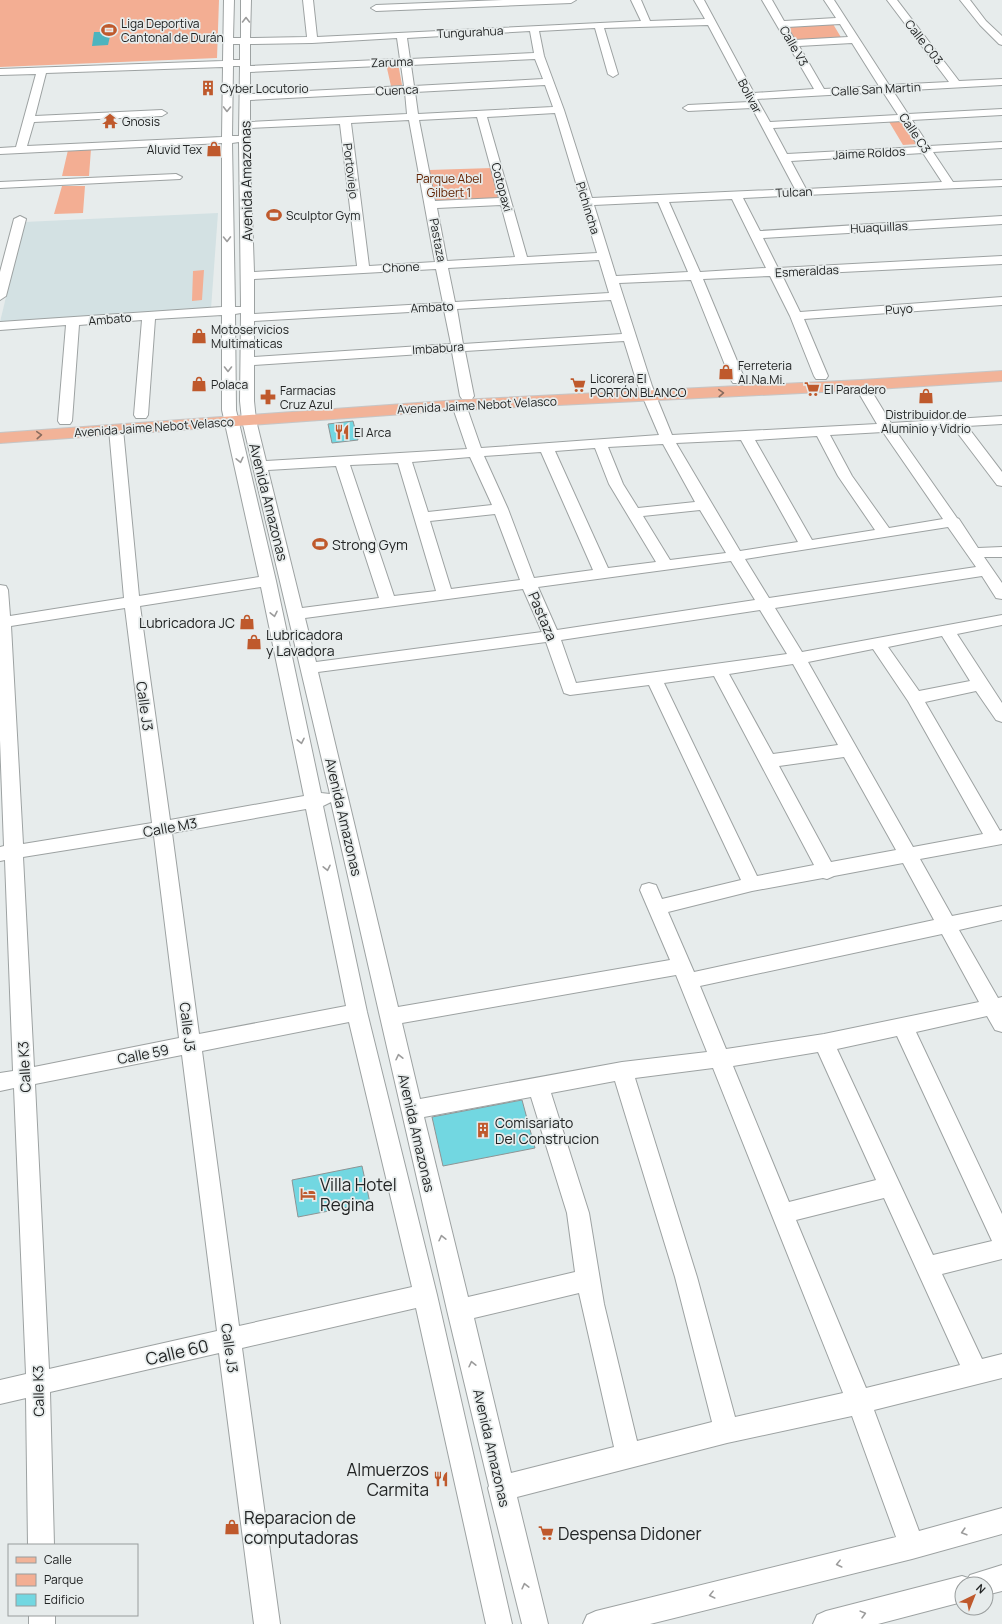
<svg xmlns="http://www.w3.org/2000/svg" width="1002" height="1624" viewBox="0 0 1002 1624" font-family="Manrope,sans-serif">
<style>
.built{fill:#d3e1e3}
.green{fill:#f3ae93}
.water{fill:#4db4be}
.building{fill:#72d7e1;stroke:#8f9494}
.lines{fill:none;stroke-linecap:round;stroke-linejoin:round}
.minor-casing{stroke:#9da2a2;stroke-width:2}
.major-casing{stroke:#c6c6c6;stroke-width:2}
.minor{fill:#fff;fill-rule:evenodd}
.major{fill:#f2b398;fill-rule:evenodd}
.oneway{stroke:#9c9c9c}
.oneway2{stroke:#8a6c5e}
.labels{text-anchor:middle;dominant-baseline:central;stroke-width:3.5;stroke-linejoin:round;paint-order:stroke}
.far-poi-label{font-size:12px;fill:#222424;stroke:#e7ecec;text-anchor:start}
.far-street-label{font-size:12px;fill:#222424;stroke:#e7ecec}
.far-park-label{font-size:12px;fill:#622202;stroke:#e7ecec}
.street-label{font-size:14px;fill:#222424;stroke:#e7ecec}
.poi-label{font-size:14px;fill:#222424;stroke:#e7ecec;text-anchor:start}
.near-poi-label{font-size:17px;fill:#222424;stroke:#e7ecec;text-anchor:start}
.near-street-label{font-size:17px;fill:#222424;stroke:#e7ecec}
</style>
<rect width="100%" height="100%" fill="#e7ecec"/>
<path class="built" d="M218 213 211 309 0 322 24 222Z"/>
<path class="green" d="M0 0H219L217 58 0 67Z
M833 24 842 39 796 41 787 25Z
M398 63 402 85 391 86 386 64Z
M900 119 918 144 903 145 888 120Z
M91 149 89 176H62L68 150Z
M492 168 498 199 436 202 429 170Z
M62 186H85L83 213 54 214Z
M204 270 202 300 192 301 193 271Z"/>
<path class="water" d="M94 32H111L108 45 92 46Z"/>
<path class="building" d="M353 421 358 440 332 443 328 424Z
M522 1100 535 1148 443 1166 432 1117Z
M362 1166 370 1203 298 1217 292 1180Z"/>
<g class="lines">
<defs>
<path id="minor" d="M224 0H234L233 38H241V0H251L250 38 307 37 303 0H313L317 37 641 21 631 0H641L650 21 705 19 694 0H704L754 93 814 89 762 0H772L784 21 836 18 824 0H834L889 85 949 82 887 0H897L959 81 1002 79V85L893 91 908 114 1002 109V115L912 120 929 146 1002 142V148L933 152 953 182 1002 180V186L743 198 760 231 1002 216V224L763 238 778 268 1002 256V264L782 275 800 312 1002 297V305L804 319 828 376 826 379H816L814 376 790 316 770 276 703 279 745 380 743 383H733L731 380 691 280 619 283 652 386 672 435 877 424 854 385 856 382H866L891 423 1002 416V424L967 426 1002 472V486L997 485 953 427 896 431 957 518 959 519 978 548 1002 547V557H984L1002 583V599L996 598 982 576 775 608 802 652 1002 615V625L957 634 1002 703V722L996 720 976 691 925 702 1000 831 1002 830V844L920 859 952 916 1002 906V920L959 930 998 998 1002 997V1032L995 1030 987 1016 916 1032 1002 1214V1259L942 1274 982 1359 1002 1354V1378L874 1410 919 1531 1002 1508V1534L912 1559 650 1624H583L587 1615 596 1611 896 1537 852 1416 727 1443 517 1497 548 1624H522L488 1488 489 1486 447 1310 331 802 323 806 367 1012 437 1295 512 1624H486L416 1308 242 1348 280 1624H254L219 1353 50 1392 54 1545H28L26 1398 0 1404V1380L26 1374 14 1088 0 1091V1073L13 1071 5 860 0 861V847L4 846 0 740V585L6 586 8 590 10 616 124 598 109 429 111 426H121L123 429 139 596 259 577 222 410V315L155 319 148 415 146 418H136L134 415 142 320 79 325 72 421 70 424H60L58 421 66 325 0 330V322L222 307V143L0 154V148L16 147 36 74 0 75V69L223 61ZM840 24 848 37 795 40 787 27ZM708 25 749 102 688 105 683 108 688 111 752 108 795 189 592 198 564 110 544 56 539 31 595 28 608 74 613 77 618 74 604 28ZM530 31 534 53 410 59 407 38ZM397 38 400 59 250 66V44L312 43ZM852 43 879 86 824 89 799 46ZM233 44H240V60H233ZM535 59 543 79 414 86 411 65ZM401 65 404 86 250 94V72ZM233 66H240L239 136H232ZM223 67 222 137 27 146 34 122 162 116 167 113 162 110 35 116 46 73ZM545 85 553 107 418 114 415 92ZM405 92 407 114 250 122V100ZM883 92 898 115 770 122 757 99ZM555 113 597 253 527 257 487 117ZM477 117 499 198 435 201 419 120ZM409 120 435 262 369 266 351 123ZM902 121 919 147 787 154 773 128ZM340 124 357 266 254 272 249 128ZM239 142 241 307H235L232 143ZM923 153 942 182 806 189 791 161ZM732 199 766 268 700 272 669 202ZM658 202 688 272 616 276 594 205ZM501 205 515 257 447 261 437 208ZM599 260 609 293 455 302 448 268ZM436 269 443 303 254 314V279ZM611 300 622 334 463 344 457 309ZM444 310 451 344 254 357V321ZM241 313 240 401 242 420 330 794 321 793 276 581 236 410 235 314ZM624 341 638 386 659 435 481 448 466 405 464 402H454L452 405 467 449 266 461 256 420 254 401V365L452 352 460 396 462 399H472L474 396 465 351ZM883 432 943 519 889 528 852 476 830 435ZM817 436 838 476 875 530 812 540 755 440ZM741 440 798 542 740 551 676 443ZM663 444 695 502 638 508 623 484 608 447ZM595 448 609 484 656 562 608 568 555 451ZM541 452 593 570 534 578 508 509 484 456ZM470 457 492 505 428 512 412 462ZM398 463 436 591 394 596 350 465ZM336 466 379 598 302 608 268 470ZM700 510 726 553 670 560 643 516ZM495 514 520 580 451 589 430 521ZM948 527 976 567 769 598 745 559ZM731 561 755 600 557 630 538 587ZM261 587 304 796 170 820 140 606ZM523 589 542 632 316 662 305 618ZM125 608 152 823 23 844 11 626ZM760 610 787 654 576 683 561 640ZM942 636 970 681 919 691 888 647ZM546 642 564 693 570 695 649 685 741 880 662 899 656 885 649 883 642 885 640 890 670 960 398 1007 318 672ZM873 649 908 701 983 834 913 847 808 662ZM793 664 838 745 773 754 729 674ZM714 676 814 865 757 876 664 683ZM844 757 896 850 831 862 779 766ZM306 809 346 1006 199 1034 172 833ZM154 836 179 1038 34 1067 23 857ZM903 863 934 920 694 972 668 912 752 891 823 878 827 879 834 876ZM942 934 979 1002 824 1034 726 1049 700 986ZM676 975 707 1052 622 1062 420 1099 402 1023ZM349 1022 412 1287 239 1326 202 1051ZM897 1036 992 1241 933 1255 837 1049ZM818 1052 876 1180 789 1202 733 1066ZM182 1055 217 1331 49 1369 35 1084ZM713 1068 843 1393 735 1417 697 1277 635 1078ZM615 1081 675 1277 712 1422 637 1441 604 1304 589 1213 551 1093ZM531 1097 567 1213 575 1272 468 1297 424 1117ZM884 1198 960 1365 866 1388 796 1220ZM579 1293 614 1447 511 1473 474 1318Z
M503 0H576L571 3 376 11 371 8 376 5Z
M960 0H970L986 21 1002 36V45L999 44 980 25Z
M176 174 182 177 180 179 0 188V182Z
M20 216 26 219 6 296 0 300V272L14 219Z
M1002 1565V1591L986 1595V1584H962V1602L878 1624H813L817 1615 826 1611 962 1576 968 1578 970 1575Z
M29 1615H55V1624H29Z"/>
<path id="major" d="M1002 371V381L861 390 459 410 0 443V433L459 400 861 380Z"/>
</defs>
<use href="#minor" class="minor-casing"/>
<use href="#major" class="major-casing"/>
<use href="#minor" class="minor"/>
<use href="#major" class="major"/>
</g>
<defs><path id="oneway-chevron" d="M-2-3.5L2.5 0L-2 3.5" fill="none" stroke-width="1.6" stroke-linecap="round" stroke-linejoin="round"/></defs>
<g class="oneway">
<use href="#oneway-chevron" transform="translate(246 20) rotate(-90)"/>
<use href="#oneway-chevron" transform="translate(227 109) rotate(91)"/>
<use href="#oneway-chevron" transform="translate(227 239) rotate(89)"/>
<use href="#oneway-chevron" transform="translate(228 369) rotate(90)"/>
<use href="#oneway-chevron" transform="translate(240 460) rotate(77)"/>
<use href="#oneway-chevron" transform="translate(274 614) rotate(78)"/>
<use href="#oneway-chevron" transform="translate(301 741) rotate(78)"/>
<use href="#oneway-chevron" transform="translate(327 868) rotate(78)"/>
<use href="#oneway-chevron" transform="translate(399 1057) rotate(-103)"/>
<use href="#oneway-chevron" transform="translate(442 1238) rotate(-103)"/>
<use href="#oneway-chevron" transform="translate(472 1364) rotate(-103)"/>
<use href="#oneway-chevron" transform="translate(964 1532) rotate(164)"/>
<use href="#oneway-chevron" transform="translate(839 1564) rotate(166)"/>
<use href="#oneway-chevron" transform="translate(525 1586) rotate(-104)"/>
<use href="#oneway-chevron" transform="translate(712 1595) rotate(166)"/>
<use href="#oneway-chevron" transform="translate(863 1614) rotate(-15)"/>
</g>
<g class="oneway2">
<use href="#oneway-chevron" transform="translate(721 393) rotate(-3)"/>
<use href="#oneway-chevron" transform="translate(39 435) rotate(-4)"/>
</g>
<defs>
<symbol id="stadium-bare" viewBox="-9 -9 18 18"><path d="M0-5a6.5 5 0 1 0 0 10a6.5 5 0 1 0 0-10ZM-3.5-1.8h7v3.6h-7Z" fill="#bf592c" stroke="#e7ecec" stroke-width="2.5" paint-order="stroke"/></symbol>
<symbol id="building-bare" viewBox="-9 -9 18 18"><path d="M-4-6H4V6H1V3H-1V6H-4ZM-2.5-4.3h1.7v1.8h-1.7ZM.8-4.3h1.7v1.8H.8ZM-2.5-1h1.7V.8h-1.7ZM.8-1h1.7V.8H.8Z" fill="#bf592c" stroke="#e7ecec" stroke-width="2.5" paint-order="stroke"/></symbol>
<symbol id="temple-bare" viewBox="-9 -9 18 18"><path d="M0-6L5-2H3V0L6.5 2.5H4V6H1.5V3h-3V6H-4V2.5H-6.5L-3 0V-2H-5Z" fill="#bf592c" stroke="#e7ecec" stroke-width="2.5" paint-order="stroke"/></symbol>
<symbol id="shop-bare" viewBox="-9 -9 18 18"><path d="M-5-2.5h2.3a2.7 3.5 0 0 1 5.4 0H5L5.5 6h-11ZM-1.5-2.5h3a1.5 2.3 0 0 0-3 0Z" fill="#bf592c" stroke="#e7ecec" stroke-width="2.5" paint-order="stroke"/></symbol>
<symbol id="supermarket-bare" viewBox="-9 -9 18 18"><path d="M-6-5.5h2.5l.6 2H6L4.5 2H-2.5L-4.4-4H-6ZM-1.5 3.2a1.3 1.3 0 1 0 .1 0ZM3 3.2a1.3 1.3 0 1 0 .1 0Z" fill="#bf592c" stroke="#e7ecec" stroke-width="2.5" paint-order="stroke"/></symbol>
<symbol id="pharmacy-bare" viewBox="-9 -9 18 18"><path d="M-2-6h4v4h4v4h-4v4h-4v-4h-4v-4h4Z" fill="#bf592c" stroke="#e7ecec" stroke-width="2.5" paint-order="stroke"/></symbol>
<symbol id="restaurant-bare" viewBox="-9 -9 18 18"><path d="M-5-6h1v4h1v-4h1v4h1v-4h1v5L-1.5 .5V6h-2V.5L-5-1ZM5-6V6H3V1.5H1.5Q1.5-4 5-6Z" fill="#bf592c" stroke="#e7ecec" stroke-width="2.5" paint-order="stroke"/></symbol>
<symbol id="hotel-bare" viewBox="-9 -9 18 18"><path d="M-6-4.5h1.5V1H6V5H4.5V3h-9V5H-6ZM-4 0a1.8 1.8 0 1 1 3.6 0ZM.5 0V-2.5h3Q6-2.5 6 0Z" fill="#bf592c" stroke="#e7ecec" stroke-width="2.5" paint-order="stroke"/></symbol>
</defs>
<g fill-rule="evenodd">
<use href="#stadium-bare" x="98" y="19" width="22" height="22"/>
<use href="#building-bare" x="197" y="77" width="22" height="22"/>
<use href="#temple-bare" x="99" y="110" width="22" height="22"/>
<use href="#shop-bare" x="203" y="138" width="22" height="22"/>
<use href="#stadium-bare" x="263" y="204" width="22" height="22"/>
<use href="#shop-bare" x="188" y="325" width="22" height="22"/>
<use href="#shop-bare" x="715" y="361" width="22" height="22"/>
<use href="#shop-bare" x="188" y="373" width="22" height="22"/>
<use href="#supermarket-bare" x="567" y="374" width="22" height="22"/>
<use href="#supermarket-bare" x="801" y="378" width="22" height="22"/>
<use href="#shop-bare" x="915" y="385" width="22" height="22"/>
<use href="#pharmacy-bare" x="257" y="386" width="22" height="22"/>
<use href="#restaurant-bare" x="331" y="421" width="22" height="22"/>
<use href="#stadium-bare" x="309" y="533" width="22" height="22"/>
<use href="#shop-bare" x="236" y="611" width="22" height="22"/>
<use href="#shop-bare" x="243" y="631" width="22" height="22"/>
<use href="#building-bare" x="472" y="1119" width="22" height="22"/>
<use href="#hotel-bare" x="297" y="1183" width="22" height="22"/>
<use href="#restaurant-bare" x="430" y="1468" width="22" height="22"/>
<use href="#shop-bare" x="221" y="1516" width="22" height="22"/>
<use href="#supermarket-bare" x="535" y="1522" width="22" height="22"/>
</g>
<g class="labels">
<g class="far-poi-label">
<text x="121" y="23">Liga Deportiva<tspan x="121" dy="14">Cantonal de Durán</tspan></text>
<text x="220" y="88">Cyber Locutorio</text>
<text x="122" y="121">Gnosis</text>
<text x="202" y="149" text-anchor="end">Aluvid Tex</text>
<text x="286" y="215">Sculptor Gym</text>
<text x="211" y="329">Motoservicios<tspan x="211" dy="14">Multimaticas</tspan></text>
<text x="738" y="365">Ferreteria<tspan x="738" dy="14">Al.Na.Mi.</tspan></text>
<text x="590" y="378">Licorera El<tspan x="590" dy="14">PORTÓN BLANCO</tspan></text>
<text x="211" y="384">Polaca</text>
<text x="824" y="389">El Paradero</text>
<text x="280" y="390">Farmacias<tspan x="280" dy="14">Cruz Azul</tspan></text>
<text x="926" y="414" text-anchor="middle">Distribuidor de<tspan x="926" dy="14">Aluminio y Vidrio</tspan></text>
<text x="354" y="432">El Arca</text>
</g>
<g class="far-street-label">
<text transform="translate(470 32) rotate(-3)">Tungurahua</text>
<text transform="translate(924 42) rotate(52)">Calle C03</text>
<text transform="translate(794 46) rotate(60)">Calle V3</text>
<text transform="translate(392 62) rotate(-2)">Zaruma</text>
<text transform="translate(876 89) rotate(-3)">Calle San Martin</text>
<text transform="translate(397 90) rotate(-3)">Cuenca</text>
<text transform="translate(750 96) rotate(62)">Bolivar</text>
<text transform="translate(915 133) rotate(56)">Calle C3</text>
<text transform="translate(869 153) rotate(-3)">Jaime Roldos</text>
<text transform="translate(351 171) rotate(83)">Portoviejo</text>
<text transform="translate(502 187) rotate(75)">Cotopaxi</text>
<text transform="translate(794 192) rotate(-3)">Tulcan</text>
<text transform="translate(588 208) rotate(73)">Pichincha</text>
<text transform="translate(879 227) rotate(-3)">Huaquillas</text>
<text transform="translate(438 240) rotate(79)">Pastaza</text>
<text transform="translate(401 267) rotate(-3)">Chone</text>
<text transform="translate(807 271) rotate(-3)">Esmeraldas</text>
<text transform="translate(432 307) rotate(-3)">Ambato</text>
<text transform="translate(899 309) rotate(-4)">Puyo</text>
<text transform="translate(110 319) rotate(-5)">Ambato</text>
<text transform="translate(438 348) rotate(-4)">Imbabura</text>
<text transform="translate(477 405) rotate(-3)">Avenida Jaime Nebot Velasco</text>
<text transform="translate(154 427) rotate(-4)">Avenida Jaime Nebot Velasco</text>
</g>
<g class="far-park-label">
<text x="449" y="178">Parque Abel<tspan x="449" dy="14">Gilbert 1</tspan></text>
</g>
<g class="street-label">
<text transform="translate(246 181) rotate(-91)">Avenida Amazonas</text>
<text transform="translate(269 502) rotate(76)">Avenida Amazonas</text>
<text transform="translate(543 616) rotate(67)">Pastaza</text>
<text transform="translate(145 706) rotate(82)">Calle J3</text>
<text transform="translate(344 817) rotate(77)">Avenida Amazonas</text>
<text transform="translate(170 827) rotate(-10)">Calle M3</text>
<text transform="translate(188 1027) rotate(83)">Calle J3</text>
<text transform="translate(143 1054) rotate(-11)">Calle 59</text>
<text transform="translate(24 1067) rotate(-93)">Calle K3</text>
<text transform="translate(417 1133) rotate(77)">Avenida Amazonas</text>
<text transform="translate(230 1348) rotate(82)">Calle J3</text>
<text transform="translate(38 1391) rotate(-91)">Calle K3</text>
<text transform="translate(492 1448) rotate(77)">Avenida Amazonas</text>
</g>
<g class="poi-label">
<text x="332" y="544">Strong Gym</text>
<text x="235" y="622" text-anchor="end">Lubricadora JC</text>
<text x="266" y="634">Lubricadora<tspan x="266" dy="16">y Lavadora</tspan></text>
<text x="495" y="1122">Comisariato<tspan x="495" dy="16">Del Construcion</tspan></text>
</g>
<g class="near-poi-label">
<text x="320" y="1184">Villa Hotel<tspan x="320" dy="20">Regina</tspan></text>
<text x="429" y="1469" text-anchor="end">Almuerzos<tspan x="429" dy="20">Carmita</tspan></text>
<text x="244" y="1517">Reparacion de<tspan x="244" dy="20">computadoras</tspan></text>
<text x="558" y="1533">Despensa Didoner</text>
</g>
<g class="near-street-label">
<text transform="translate(177 1352) rotate(-13)">Calle 60</text>
</g>
</g>
<rect x="8" y="1544" width="130" height="72" fill="#e7ecec" stroke="#989c9c"/>
<rect x="16" y="1557" width="20" height="6" fill="#f2b398" stroke="#989c9c"/>
<text x="44" y="1564" font-size="12" fill="#222424">Calle</text>
<rect x="16" y="1574" width="20" height="12" fill="#f3ae93" stroke="#989c9c"/>
<text x="44" y="1584" font-size="12" fill="#222424">Parque</text>
<rect x="16" y="1594" width="20" height="12" fill="#72d7e1" stroke="#989c9c"/>
<text x="44" y="1604" font-size="12" fill="#222424">Edificio</text>
<g transform="translate(974 1596) rotate(43)"><circle r="19" fill="#e7ecec" stroke="#989c9c"/>
<path d="M0-3L7 15L0 10L-7 15Z" fill="#bf592c"/>
<text y="-6" font-size="11" font-weight="bold" text-anchor="middle" fill="#222424">N</text>
</g>
</svg>
